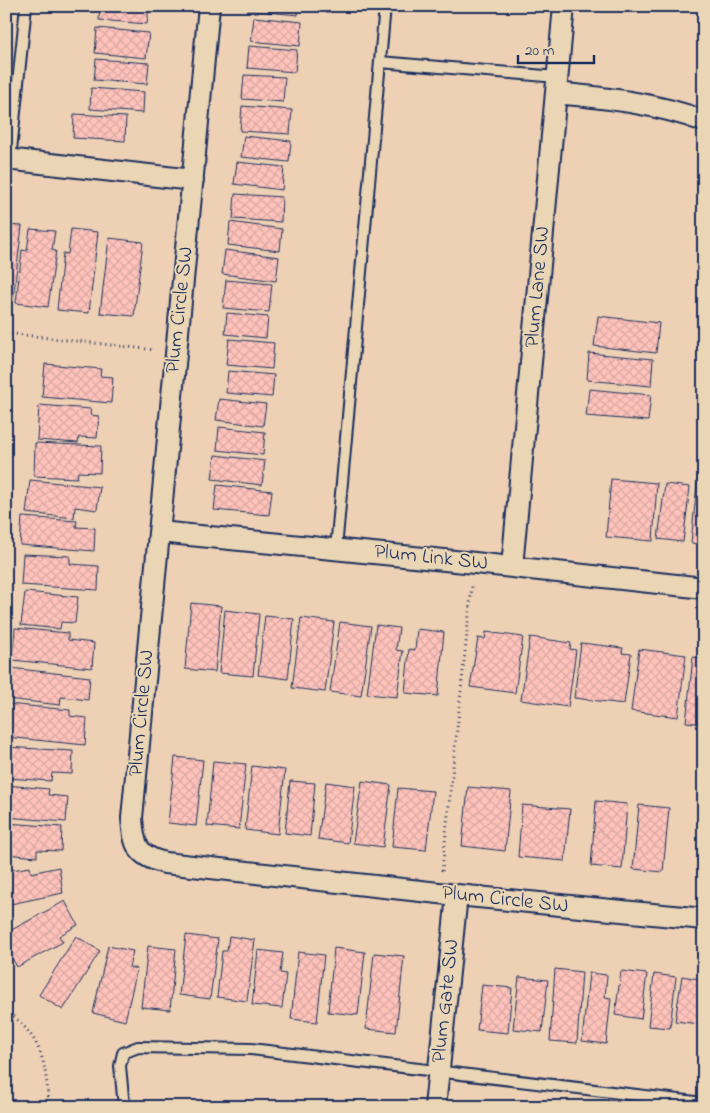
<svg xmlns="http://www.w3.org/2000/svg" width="710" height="1113" viewBox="0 0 710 1113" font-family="'Indie Flower',sans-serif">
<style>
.building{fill:url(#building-cross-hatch);stroke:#1b2f5e}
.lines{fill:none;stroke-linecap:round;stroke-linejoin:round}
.service-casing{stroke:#1b2f5e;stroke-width:14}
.minor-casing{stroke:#1b2f5e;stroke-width:24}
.path{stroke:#1b2f5e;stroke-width:3;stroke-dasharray:1 4;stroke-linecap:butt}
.service{stroke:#ead5b4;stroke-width:10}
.minor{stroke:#ead5b4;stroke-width:20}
.labels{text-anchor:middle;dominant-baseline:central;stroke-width:4;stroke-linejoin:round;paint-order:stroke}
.street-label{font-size:21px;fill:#1b2f5e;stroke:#ead5b4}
</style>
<defs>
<pattern id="building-cross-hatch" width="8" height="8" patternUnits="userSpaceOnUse" patternTransform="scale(1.25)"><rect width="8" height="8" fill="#ffc3bb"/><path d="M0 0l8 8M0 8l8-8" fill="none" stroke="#daa8a3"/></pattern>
</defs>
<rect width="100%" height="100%" fill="#eed1b5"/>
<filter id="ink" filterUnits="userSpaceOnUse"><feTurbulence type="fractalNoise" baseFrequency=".02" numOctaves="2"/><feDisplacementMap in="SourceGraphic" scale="10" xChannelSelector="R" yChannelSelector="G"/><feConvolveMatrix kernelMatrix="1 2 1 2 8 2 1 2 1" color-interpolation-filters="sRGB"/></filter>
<g filter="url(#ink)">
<path class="building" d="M100 6H149L147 24 99 20Z
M247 6H299L298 15 247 10Z
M254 17 302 22 300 46 251 41Z
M97 28 149 33 146 58 95 53Z
M249 46 297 50 295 72 247 68Z
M96 59 149 63 147 84 94 80Z
M244 75 285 77 283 102 242 99Z
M91 88 144 92 143 113 90 109Z
M242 106 292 110 290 134 240 131Z
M74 114 126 117 125 141 73 138Z
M244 136 291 141 289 162 241 157Z
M237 162 284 167 282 190 234 184Z
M235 194 282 197 281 222 233 219Z
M230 222 282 229 280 251 228 245Z
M6 225 22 226 13 300 6 299Z
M30 229 55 231 52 250 56 251 48 307 16 303 22 250 27 251Z
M71 229 98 232 89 313 57 310 63 253 68 254Z
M109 238 143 242 134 316 100 313Z
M225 250 279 257 276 281 222 274Z
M226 280 272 284 269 312 223 308Z
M227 313 268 317 266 338 225 334Z
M598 316 659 323 656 353 594 346Z
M229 339 274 343 272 369 226 365Z
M589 353 653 359 651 386 587 380Z
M45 364 101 369 100 376 113 377 111 403 42 397Z
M228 371 274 375 272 397 226 393Z
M589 389 651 395 648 421 586 416Z
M219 399 266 404 263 426 216 420Z
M39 405 91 409 90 415 99 416 97 438 79 437 78 443 37 440Z
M219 427 265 432 263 455 217 450Z
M35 443 101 446 100 473 78 472 77 478 34 476Z
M215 455 265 461 262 485 212 479Z
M698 474 704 475V545L691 543Z
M611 479 657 483 653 541 606 537Z
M30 480 100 487 97 510 75 507 74 518 26 513Z
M665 484 690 487 683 542 658 539Z
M217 485 272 491 269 515 214 510Z
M22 517 77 521 76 527 95 528 94 551 20 545Z
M23 554 70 556V564L99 566 98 590 21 585Z
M25 592 78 597 75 623 61 622 60 629 21 625Z
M191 603 221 606 215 672 185 669Z
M225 610 259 614 253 676 219 673Z
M265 616 294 619 288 679 258 675Z
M301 618 334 622 325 692 292 688Z
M340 622 371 626 361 696 330 692Z
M376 625 399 628 396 650 403 651 397 697 367 694Z
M15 628 68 633V640L94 643 92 668 12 660Z
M417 629 444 632 438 696 405 693 409 649 415 650Z
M486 632 523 637 515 693 470 687 478 638 485 639Z
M530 637 571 643 570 649 576 650 568 707 521 700Z
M581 643 623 648 622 653 631 654 624 704 574 698Z
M639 649 686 655 678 717 631 711Z
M693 657 704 659V724L686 722Z
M10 668 90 677 88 700 61 697 60 705 7 699Z
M8 704 70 710V716L87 718 85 745 6 737Z
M6 747 73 751 72 774 52 773 51 781 6 778Z
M175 757 203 760 196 826 168 823Z
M213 761 246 764 239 829 207 826Z
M252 766 285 770 278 834 245 830Z
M290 781 315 783 310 836 285 833Z
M362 781 391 785 383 847 353 843Z
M326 782 355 786 348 843 318 839Z
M6 785 49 789 48 795 68 797 66 822 6 817Z
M468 787 511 791 505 851 462 846Z
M398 788 433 791 426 850 392 847Z
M596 801 627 804 622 869 591 866Z
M522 805 570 809 565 861 518 857Z
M639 805 669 808 663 872 633 869Z
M6 823 62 827 61 851 37 850V857L6 854Z
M30 867 31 873 59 867 63 893 6 905V871Z
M65 901 78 925 59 936 63 942 17 967 6 947V933Z
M186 935 218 939 210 999 179 995Z
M76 936 100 951 63 1010 39 995Z
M229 936 255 940 247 1001 217 997 222 951H227Z
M108 946 133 951 129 967 137 969 125 1021 93 1013Z
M148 946 176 949 170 1010 141 1007Z
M334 948 365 952 358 1015 328 1012Z
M258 950 283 953 280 973 286 974 282 1008 252 1005Z
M298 952 324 955 317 1022 291 1019Z
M374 953 404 956 396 1032 366 1029Z
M555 969 582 972 577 1043 550 1041Z
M621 971 647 974 641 1019 615 1015Z
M589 973 607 975 605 997 611 998 606 1044 582 1041Z
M654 974 676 977 670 1028 648 1026Z
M682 976 704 980 699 1024 675 1021Z
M519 977 548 980 542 1032 513 1029Z
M482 985 512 988 508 1033 477 1030Z"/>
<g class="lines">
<defs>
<path id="service" d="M380 62 557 77
M10 160 26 6
M336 549 385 6
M124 1107 120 1066 123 1053 138 1047 251 1049 704 1103"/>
<path id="minor" d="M209 6 132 818C134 846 137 856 165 863L457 895 704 919
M556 93C607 98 655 103 704 121
M6 159 193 180
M159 532 475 563 704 588
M512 567 564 6
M435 1107 457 895"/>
</defs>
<use href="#service" class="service-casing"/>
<use href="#minor" class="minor-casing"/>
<path class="path" d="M6 333 155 350
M442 871 472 586
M6 1010C44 1040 45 1061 49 1107"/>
<use href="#service" class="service"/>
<use href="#minor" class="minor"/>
</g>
</g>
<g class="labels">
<g class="street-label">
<text transform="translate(538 287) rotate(-85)">Plum Lane SW</text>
<text transform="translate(180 310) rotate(-84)">Plum Circle SW</text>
<text transform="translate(431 558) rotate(6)">Plum Link SW</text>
<text transform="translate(142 713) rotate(-85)">Plum Circle SW</text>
<text transform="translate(505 900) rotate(6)">Plum Circle SW</text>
<text transform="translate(446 1001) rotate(-84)">Plum Gate SW</text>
</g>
</g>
<rect width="710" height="1113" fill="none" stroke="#ead5b4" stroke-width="25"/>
<rect x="12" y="12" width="685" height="1088" fill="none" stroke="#1b2f5e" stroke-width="2" filter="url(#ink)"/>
<path d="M518 55v8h76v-8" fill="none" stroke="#1b2f5e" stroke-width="2.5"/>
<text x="525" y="55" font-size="15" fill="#1b2f5e" stroke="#ead5b4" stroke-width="4" paint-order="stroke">20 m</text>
</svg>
